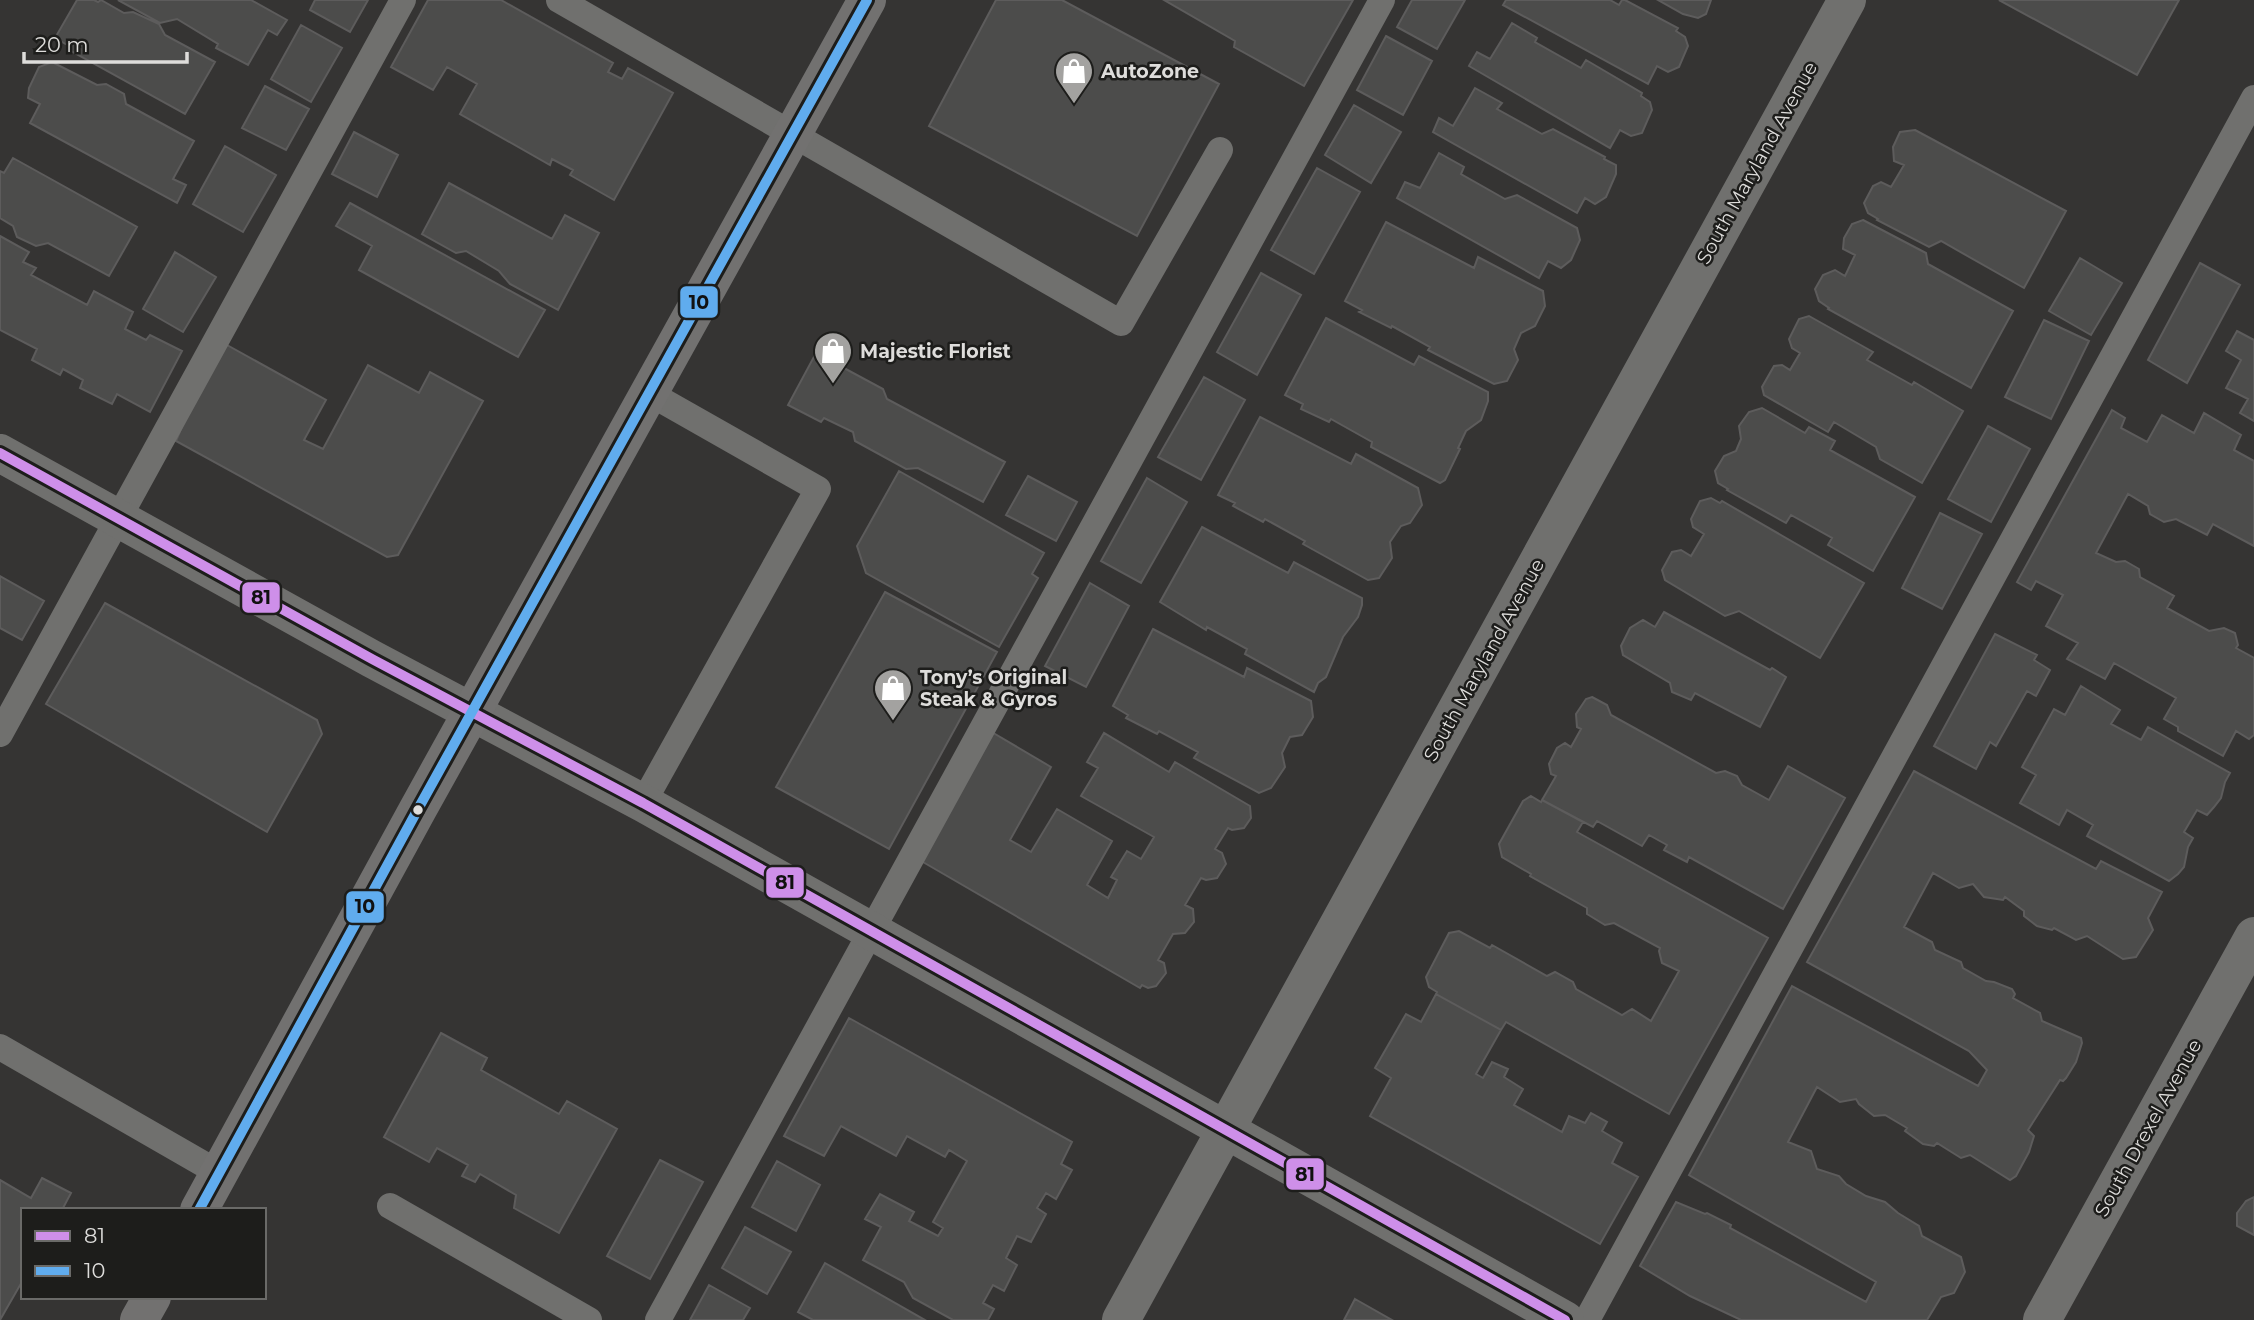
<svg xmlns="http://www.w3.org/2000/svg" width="2254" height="1320" viewBox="0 0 2254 1320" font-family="Montserrat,sans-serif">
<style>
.building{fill:#4c4c4b;stroke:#5d5c5c;stroke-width:2}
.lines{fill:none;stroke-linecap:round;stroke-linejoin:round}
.lane{stroke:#70706e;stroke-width:26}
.street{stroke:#70706e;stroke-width:38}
.secondary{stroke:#727170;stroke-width:38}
.bus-1-casing{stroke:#1d1d1b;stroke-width:16}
.bus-2-casing{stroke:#1d1d1b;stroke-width:16}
.bus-1{stroke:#ce8fe9;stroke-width:10}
.bus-2{stroke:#60acee;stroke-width:10}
.bus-dot{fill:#dedddb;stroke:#1d1d1b;stroke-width:2.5}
.labels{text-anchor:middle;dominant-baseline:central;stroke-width:5;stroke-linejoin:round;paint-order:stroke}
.poi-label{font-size:19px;font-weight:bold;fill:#dedddb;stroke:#1d1d1b;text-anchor:start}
.street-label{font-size:19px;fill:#dedddb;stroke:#1d1d1b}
.line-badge{stroke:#1d1d1b;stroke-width:2.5}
.pale-badge-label{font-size:19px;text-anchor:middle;font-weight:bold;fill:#111}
</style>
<rect width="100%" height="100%" fill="#353433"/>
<path class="building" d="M77 0H94L98 2 101 0 124 13 133 12 159 24 165 35 215 62 185 114 69 50 71 47 55 38Z
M118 0H251L287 20 277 35 268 30 248 65 216 48 218 44 177 19 160 23Z
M315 0H368L350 32 310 10Z
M428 0H501L613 63 608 72 622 79 628 68 673 93 614 200 570 175 573 170 552 159 550 165 460 114 477 84 447 67 433 90 391 67Z
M996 0H1062L1219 84 1137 236 929 126Z
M1164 0H1353L1304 86 1234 47 1235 41Z
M1412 0H1465L1437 49 1397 27Z
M1506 0H1610L1619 5 1622 0H1625L1678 28 1676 31 1685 37 1688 46 1679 67 1668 72 1657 66 1648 84 1503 5Z
M1658 0H1711L1706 14 1698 18 1683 14Z
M1999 0H2179L2137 75Z
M1512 23 1537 38 1535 42 1581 68 1586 60 1642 93 1641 96 1650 102 1652 110 1642 133 1631 136 1620 130 1610 148 1469 66 1477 52 1490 59Z
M301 25 342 48 311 102 271 79Z
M1386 36 1432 61 1403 115 1357 90Z
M52 62 97 85 106 84 124 94 126 104 194 141 173 179 186 185 177 203 30 123 40 104 28 98 29 88 39 67Z
M265 86 309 109 286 150 242 128Z
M1475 88 1502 103 1497 109 1542 134 1553 129 1605 157 1604 159 1616 165V174L1606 197 1595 204 1585 198 1577 213 1433 132 1439 118 1453 126Z
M1354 105 1401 132 1371 183 1325 155Z
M1915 130 2066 211 2024 288 1941 241 1929 247 1877 220 1878 219 1868 213 1864 203 1873 186 1881 182 1891 187 1904 165 1894 161 1893 147 1900 132Z
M354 132 398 155 377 197 332 174Z
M225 146 276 175 243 232 193 204Z
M1439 153 1464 167 1461 174 1505 199 1517 195 1577 228 1580 240 1571 260 1561 268 1548 261 1539 278 1397 198 1405 182 1420 188Z
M13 158 137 227 109 276 48 243 36 246 17 237 13 226 0 218V171L4 173Z
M1317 168 1360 192 1314 274 1271 250Z
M449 183 552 239 565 215 599 233 558 310 510 284 499 271 466 251 456 253 422 234Z
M350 203 545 310 518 357 359 270 372 246 336 226Z
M1863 220 1926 253 1928 264 2013 311 1971 388 1828 309 1829 308 1819 301 1815 289 1823 275 1835 270 1845 276 1855 255 1843 249 1844 238 1852 224Z
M1386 222 1474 268 1478 257 1543 291 1545 306 1535 326 1521 333 1514 349 1518 360 1507 381 1494 384 1428 350 1430 347 1392 326 1391 328 1359 312 1362 310 1345 301Z
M0 236 29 252 23 262 36 268 31 275 87 305 94 291 133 312 125 329 146 340 150 335 182 351 150 412 117 394 112 404 80 388 83 380 63 369 60 375 32 360 37 349 0 330Z
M175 252 216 277 183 332 143 309Z
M2080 258 2122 283 2091 335 2049 311Z
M2200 263 2240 285 2187 383 2148 360Z
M1261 273 1301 295 1257 375 1217 352Z
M1809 316 1873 352 1867 360 1912 385 1914 382 1963 411 1922 483 1880 459 1876 447 1834 422 1828 432 1764 395 1762 387 1774 366 1782 365 1790 370 1800 353 1792 348 1789 339 1799 319Z
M1326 318 1414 365 1419 356 1488 392V401L1481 420 1466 431 1458 448 1460 449 1445 480 1440 483 1371 447 1372 442 1331 419 1329 422 1301 409 1303 404 1285 395Z
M2044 320 2089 341 2051 419 2005 397Z
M2237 331 2254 340V421L2240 413 2248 399 2226 388 2241 360 2226 351Z
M218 340 326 400 304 440 323 449 368 365 419 393 430 372 483 401 398 555 387 557 176 441Z
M816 353 883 389 887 399 1005 462 983 502 918 468 906 469 855 441 853 432 824 418 821 422 788 405Z
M1204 377 1245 400 1201 480 1158 457Z
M1762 408 1805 433 1809 427 1835 441 1830 450 1915 497 1873 571 1828 545 1832 538 1791 515 1786 523 1727 490 1728 489 1718 483 1715 471 1724 456 1736 451 1741 439 1739 426 1749 412Z
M2112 410 2125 418 2121 428 2147 442 2162 415 2194 433 2204 413 2241 435 2234 450 2254 461V546L2213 524 2207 535 2176 519 2164 522 2150 514 2148 506 2128 494 2096 553 2116 562 2125 561 2139 569 2140 577 2174 596 2167 608 2209 631 2224 628 2235 633 2238 645 2236 648 2254 658V735L2249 739 2236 731 2223 756 2178 731V727L2164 719 2176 698 2114 663 2105 679 2067 659 2078 643 2046 626 2063 595 2036 581 2031 590 2017 582Z
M1260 417 1351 464 1356 454 1418 488 1422 505 1410 523 1401 526 1390 542 1392 558 1379 578 1368 580 1303 544 1305 541 1265 519 1263 522 1233 506 1235 503 1218 495Z
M1988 426 2030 449 1991 522 1948 499Z
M899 471 1044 553 1032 574 1038 578 999 647 866 573 857 546Z
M1028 476 1077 502 1056 541 1006 515Z
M1147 478 1187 502 1141 583 1101 561Z
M1711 498 1720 503 1722 501 1864 583 1820 658 1739 611 1725 616 1665 580 1662 570 1672 552 1681 550 1691 556 1704 534 1693 527 1691 519 1700 501Z
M1940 513 1982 534 1942 609 1902 588Z
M1202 527 1288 573 1294 562 1362 598V605L1358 617 1343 637 1326 677 1318 683 1314 692 1245 654 1247 649 1207 627 1206 630 1160 602Z
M0 576 44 601 22 640 0 628Z
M1090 583 1129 606 1086 687 1045 666Z
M885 592 997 652 889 849 776 787Z
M105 603 317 720 322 734 267 832 46 704Z
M1664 612 1770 670 1772 668 1786 677 1760 727 1695 693 1691 700 1672 692 1670 683 1623 655 1621 646 1630 628 1643 620 1655 627Z
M1153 629 1244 677 1247 668 1311 701 1313 717 1302 735 1290 737 1282 753 1285 767 1271 788 1259 793 1194 758 1198 752 1159 731 1157 734 1126 718 1128 715 1113 706Z
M1995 634 2037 655 2034 660 2050 670 2036 696 2027 691 1996 746 1990 742 1976 769 1934 746Z
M2081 686 2120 710 2111 724 2141 740 2148 727 2230 773 2225 782 2221 798 2214 807 2207 815 2197 810 2184 832 2193 838 2188 847 2184 867 2178 874 2169 881 2087 836 2093 825 2067 810 2059 825 2020 803 2036 775 2022 767 2054 709 2065 715Z
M1592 697 1607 705 1611 715 1716 773 1725 771 1737 776 1742 785 1769 800 1788 766 1845 798 1783 909 1689 857 1687 862 1664 850 1667 845 1649 835 1642 846 1597 821 1593 827 1542 800 1556 776 1551 774 1549 764 1557 748 1565 743 1571 747 1581 729 1577 727 1576 714 1586 699Z
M990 731 1051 767 1010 840 1031 852 1057 809 1112 841 1087 885 1108 898 1117 880 1111 877 1127 851 1141 859 1154 837 1081 796 1098 768 1087 762 1104 733 1169 772 1175 762 1250 806 1251 818 1244 828 1232 830 1228 828 1215 849 1222 853 1226 864 1217 878 1206 880 1201 878 1185 905 1193 909 1194 922 1185 933 1173 934 1158 960 1164 963 1166 973 1156 986 1148 988 1142 985 1140 988 916 858Z
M1914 771 2096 869 2101 861 2162 892 2148 918 2153 930 2136 957 2123 959 2087 936 2076 940 2054 928 2052 930 2037 926 2024 916V911L2005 897 2003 900 1984 897 1973 884 1959 888 1933 873 1904 927 1932 942 1935 950 1961 962 1963 968 1986 981 1994 982 2012 989 2015 994 2013 998 2040 1013 2042 1021 2081 1038 2082 1043 2076 1062 2066 1078 2063 1081 2060 1080 2028 1130 2034 1136 2029 1152 2016 1176 2010 1180 1970 1155 1961 1158 1937 1143 1934 1146 1923 1144 1905 1131 1907 1128 1885 1115 1874 1116 1859 1104 1856 1099 1840 1102 1817 1087 1788 1142 1811 1151 1817 1169 1839 1176 1846 1184 1866 1196 1885 1202 1898 1213 1919 1226 1922 1236 1961 1257 1965 1272 1954 1293 1941 1297 1927 1320H1741L1690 1296 1640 1266 1676 1202 1705 1214 1707 1213 1731 1225 1730 1228 1866 1302 1876 1282 1689 1175 1792 986 1978 1086 1987 1070 1969 1051 1807 962Z
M1531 796 1541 802 1542 800 1583 822 1577 832 1768 938 1669 1114 1506 1022 1501 1030 1436 994 1437 992 1429 987 1426 977 1449 933 1459 931 1490 948 1492 945 1547 976 1555 972 1573 982 1576 989 1622 1015 1632 1009 1651 1021 1679 971 1662 963 1659 951 1660 948 1614 923 1605 925 1587 914V908L1530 876 1531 874 1502 857 1499 844 1523 801Z
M1436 994 1501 1030 1476 1074 1483 1078 1492 1062 1508 1069 1504 1077 1523 1089 1514 1105 1562 1132 1569 1116 1585 1123 1591 1113 1607 1122 1602 1131 1622 1143 1612 1163 1638 1177 1600 1244 1370 1116 1391 1078 1375 1068 1406 1014 1421 1022Z
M849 1018 1072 1142 1061 1164 1072 1170 1056 1199 1046 1193 1037 1208 1046 1214 1031 1242 1017 1236 1006 1258 1017 1265 1004 1291 993 1285 983 1303 994 1309 988 1320H953L913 1298 904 1282 863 1260 881 1227 865 1219 880 1194 914 1212 909 1221 938 1236 943 1228 933 1222 967 1161 949 1150 945 1157 907 1136 896 1156 841 1126 824 1156 784 1136Z
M441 1033 487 1058 481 1070 559 1114 567 1101 617 1129 559 1233 514 1208 516 1195 480 1174 475 1182 462 1176 468 1165 437 1148 429 1162 384 1137Z
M660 1160 703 1182 650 1279 607 1256Z
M777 1161 820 1185 796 1231 752 1207Z
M42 1178 71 1193 62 1210H23V1280L0 1320V1180L31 1198Z
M2254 1197V1235L2237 1226V1213L2246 1201Z
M745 1227 791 1252 767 1294 722 1268Z
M825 1263 925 1320H813L798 1312Z
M709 1285 750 1308 743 1320H690Z
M1355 1299 1392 1320H1344Z"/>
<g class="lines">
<path class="lane" d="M559 0 1121 323 1220 150
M0 734 403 0
M643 803 818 489 649 393
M0 1047 219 1173
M390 1206 589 1320
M658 1320 1382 0
M1587 1320 2254 98"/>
<path class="street" d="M0 453 372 659 643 803 1565 1320
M1121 1320 1847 0
M2042 1320 2254 936"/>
<path class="secondary" d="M199 1210 418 809 867 0
M139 1320 152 1297"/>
<defs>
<path id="bus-1" d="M0 453 372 659 643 803 1565 1320"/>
<path id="bus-2" d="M199 1210 418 809 867 0"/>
</defs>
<use href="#bus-1" class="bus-1-casing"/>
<use href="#bus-2" class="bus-2-casing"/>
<use href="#bus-1" class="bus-1"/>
<use href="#bus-2" class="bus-2"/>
</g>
<defs>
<symbol id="shop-pin" viewBox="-11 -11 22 30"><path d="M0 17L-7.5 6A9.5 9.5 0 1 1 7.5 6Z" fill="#a3a2a0" stroke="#1d1d1b"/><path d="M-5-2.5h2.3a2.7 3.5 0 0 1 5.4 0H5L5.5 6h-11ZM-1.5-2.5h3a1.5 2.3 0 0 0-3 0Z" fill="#fff"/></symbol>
</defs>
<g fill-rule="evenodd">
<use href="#shop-pin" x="1052" y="49" width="44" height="60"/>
<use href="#shop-pin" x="811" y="329" width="44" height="60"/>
<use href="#shop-pin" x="871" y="666" width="44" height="60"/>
</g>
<circle class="bus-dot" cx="418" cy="810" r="6"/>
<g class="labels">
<g class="poi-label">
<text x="1101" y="71">AutoZone</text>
<text x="860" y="351">Majestic Florist</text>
<text x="920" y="677">Tony’s Original<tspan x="920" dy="22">Steak &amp; Gyros</tspan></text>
</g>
<g class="street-label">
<text transform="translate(1757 163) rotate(-61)">South Maryland Avenue</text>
<text transform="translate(1484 660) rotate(-61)">South Maryland Avenue</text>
<text transform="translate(2148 1128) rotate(-61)">South Drexel Avenue</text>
</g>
</g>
<g class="line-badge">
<rect x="679" y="285" width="40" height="34" rx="7" fill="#60acee"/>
<rect x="241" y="581" width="40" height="33" rx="7" fill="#ce8fe9"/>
<rect x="765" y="866" width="40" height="33" rx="7" fill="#ce8fe9"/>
<rect x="345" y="890" width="40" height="34" rx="7" fill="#60acee"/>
<rect x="1285" y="1157" width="40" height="34" rx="7" fill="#ce8fe9"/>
</g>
<g class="pale-badge-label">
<text x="699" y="309">10</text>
<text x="261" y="604">81</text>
<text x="785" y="889">81</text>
<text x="365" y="913">10</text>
<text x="1305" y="1181">81</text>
</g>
<rect x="21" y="1208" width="245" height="91" fill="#1d1d1b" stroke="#6a6a68" stroke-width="2"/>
<rect x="35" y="1231" width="35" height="10" fill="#ce8fe9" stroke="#6a6a68" stroke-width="2"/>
<text x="84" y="1243" font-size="21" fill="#dedddb">81</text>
<rect x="35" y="1266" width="35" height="10" fill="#60acee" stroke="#6a6a68" stroke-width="2"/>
<text x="84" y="1278" font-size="21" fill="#dedddb">10</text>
<path d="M24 52v10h163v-10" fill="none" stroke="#dedddb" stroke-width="3.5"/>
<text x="35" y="52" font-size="21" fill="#dedddb" stroke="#1d1d1b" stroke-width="5" paint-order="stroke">20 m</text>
</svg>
